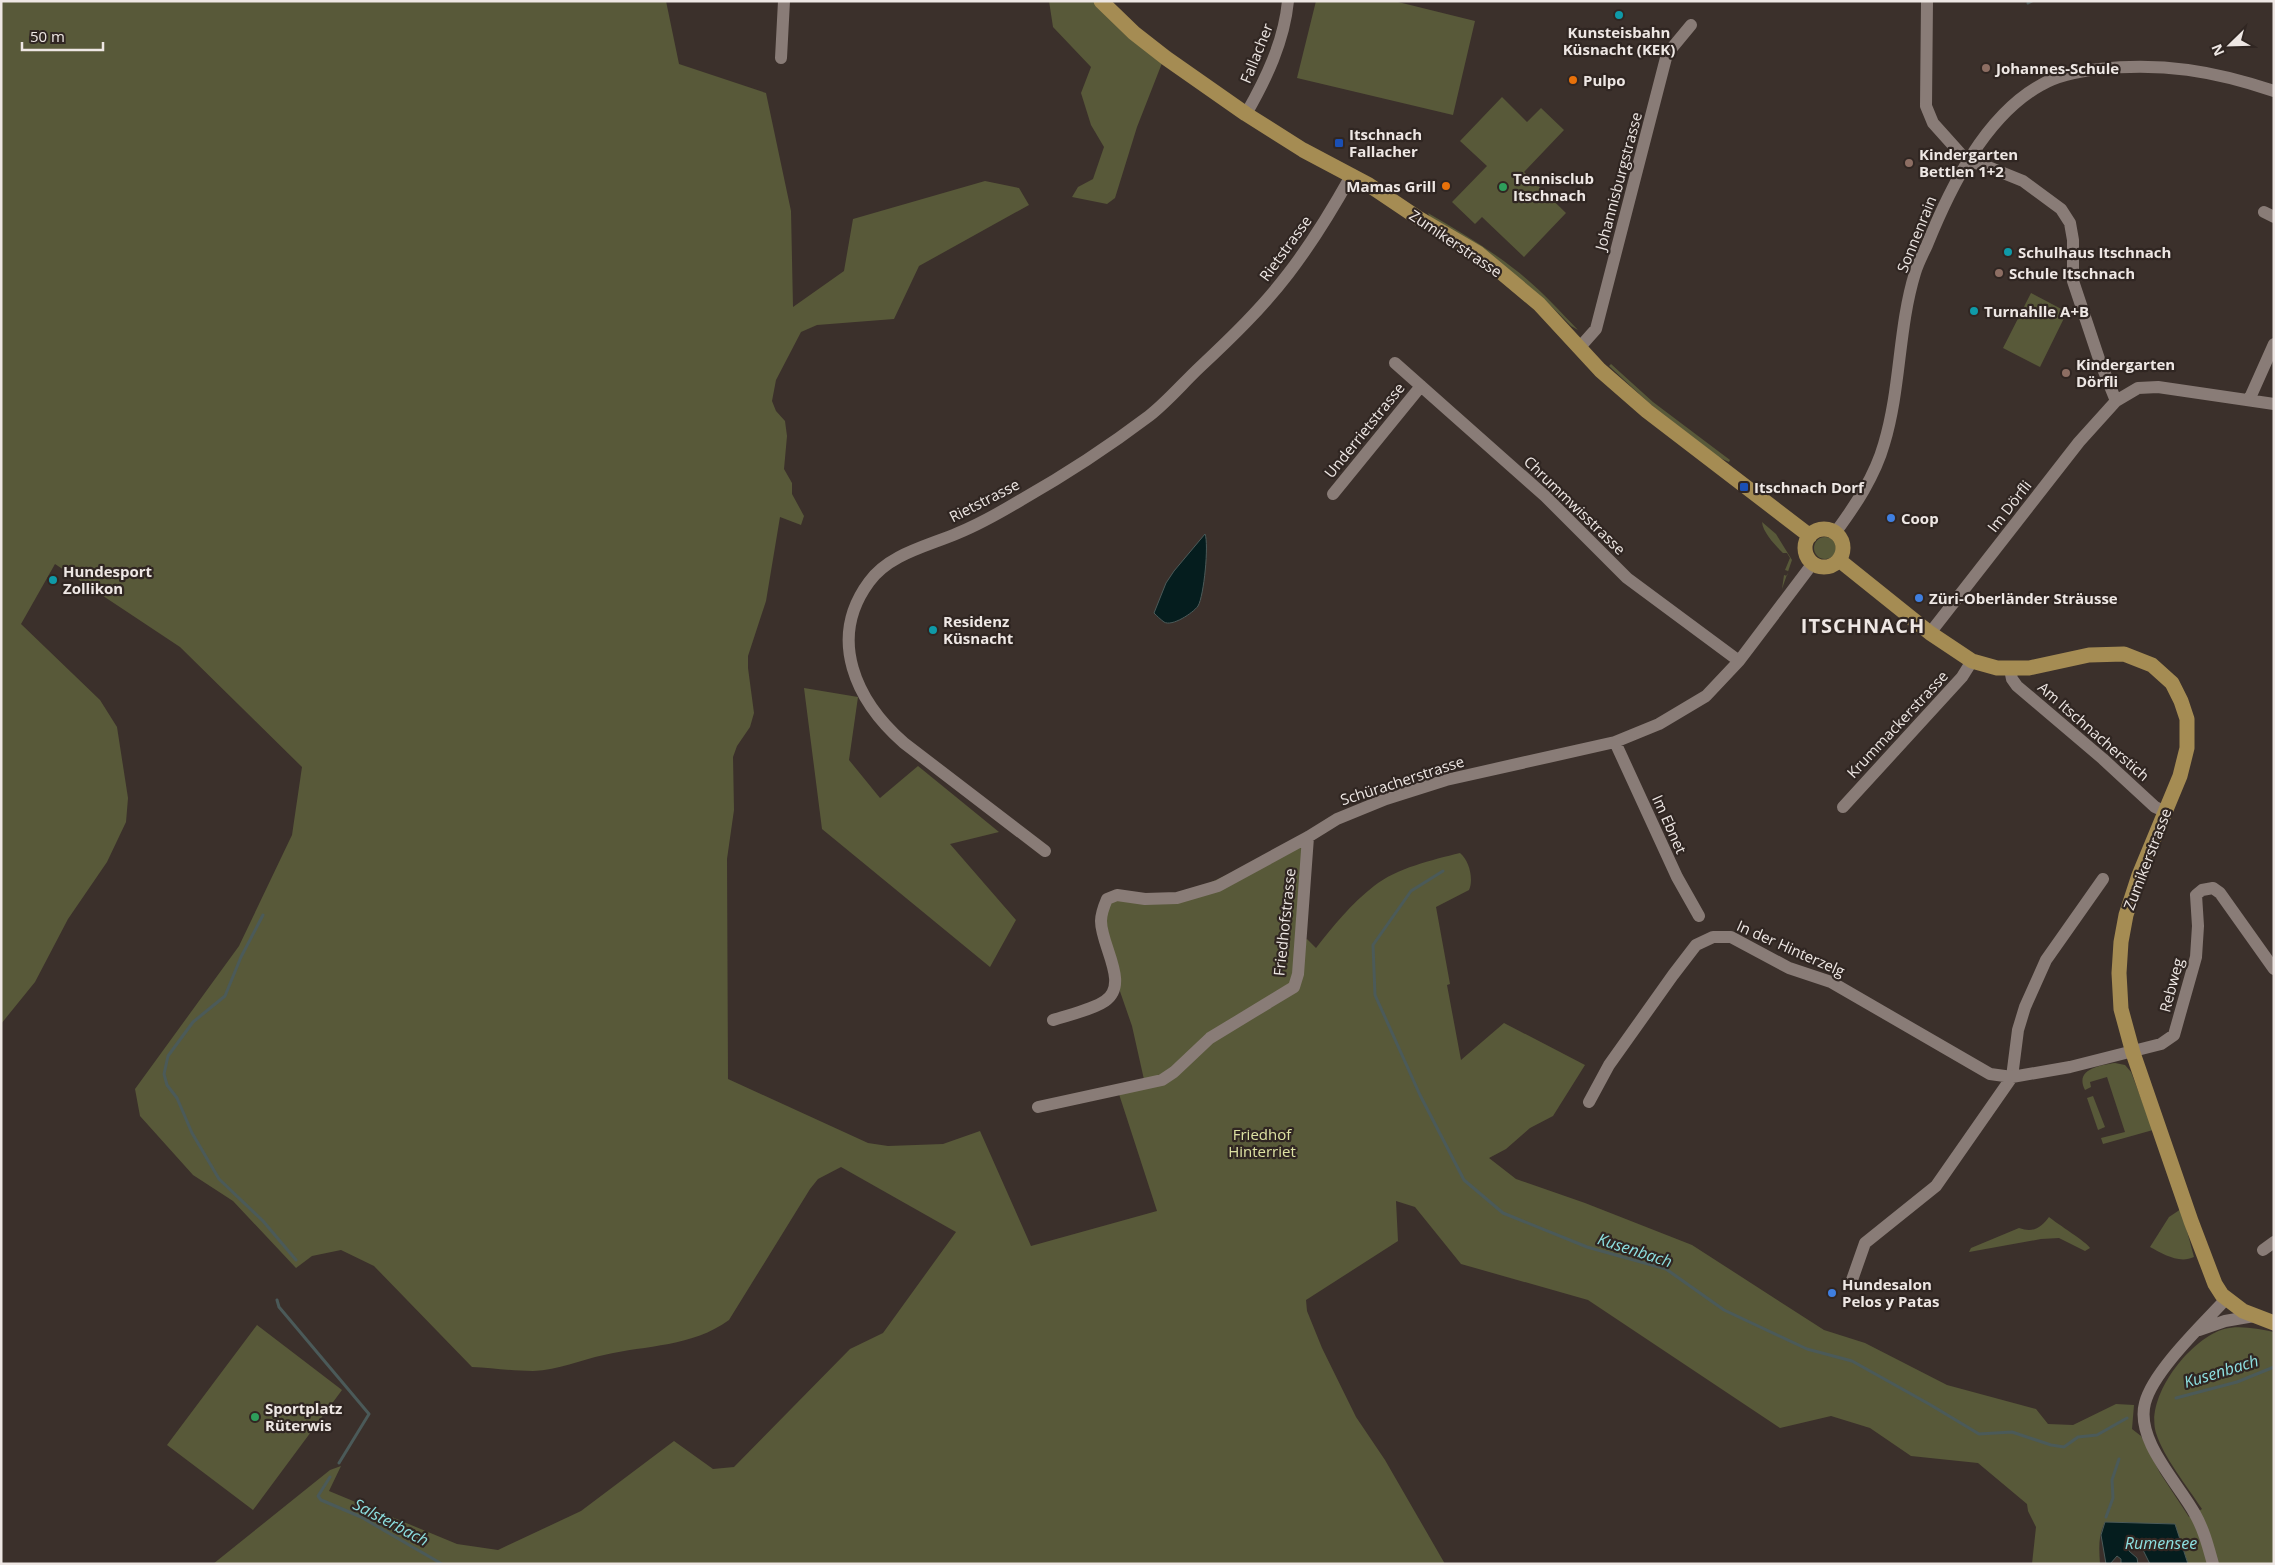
<svg xmlns="http://www.w3.org/2000/svg" width="2275" height="1565" viewBox="0 0 2275 1565" font-family="'Open Sans',sans-serif">
<style>
.green{fill:#585939}
.water{fill:#051d1e;stroke:#4b5a59}
.lines{fill:none;stroke-linecap:round;stroke-linejoin:round}
.stream{stroke:#4b5a59;stroke-width:3}
.minor{stroke:#897c77;stroke-width:12}
.major{stroke:#a58c53;stroke-width:15}
.culture-dot{fill:#0f9aa8;stroke:#302622;stroke-width:2}
.education-dot{fill:#8d6e63;stroke:#302622;stroke-width:2}
.food-dot{fill:#e8710a;stroke:#302622;stroke-width:2}
.transit-dot{fill:#1a4fb4;stroke:#302622;stroke-width:2}
.leisure-dot{fill:#2e9e5b;stroke:#302622;stroke-width:2}
.shop-dot{fill:#3f7fe0;stroke:#302622;stroke-width:2}
.labels{text-anchor:middle;dominant-baseline:central;stroke-width:4.5;stroke-linejoin:round;paint-order:stroke}
.poi-label{font-size:15px;font-weight:bold;fill:#eee7e4;stroke:#302622;text-anchor:start}
.street-label{font-size:15px;fill:#eee7e4;stroke:#302622}
.park-label{font-size:15px;fill:#dee2a3;stroke:#302622}
.water-label{font-size:16px;font-style:italic;fill:#8de0e1;stroke:#302622}
.district-label{font-size:20px;font-weight:bold;letter-spacing:1px;fill:#eee7e4;stroke:#302622}
</style>
<rect width="100%" height="100%" fill="#3b302b"/>
<path class="green" d="M1 1H666L679 64 766 93 791 211 793 307 844 271 853 219 985 181 1019 188 1029 205 919 266 894 319 817 325 801 332 776 380 772 401 776 411 785 421 787 436 784 469 792 483V494L804 516 801 525 780 517 766 601 748 656V668L754 713 750 727 737 746 733 757 734 810 727 859 728 1079 868 1143 888 1146 943 1144 980 1131 1031 1246 1157 1211 1118 1091 1145 1084 1132 1026 1106 951 1107 899 1177 898 1308 837 1300 944 1307 939 1316 948C1333 926 1352 903 1374 886 1397 868 1432 860 1460 853 1469 860 1474 879 1469 890L1436 907 1450 984 1447 985 1461 1060 1504 1023 1585 1065 1553 1116 1530 1128 1506 1149 1489 1158 1516 1179 1585 1203 1692 1245 1824 1330 1865 1343 1947 1385 2036 1409 2048 1424 2073 1425 2116 1404 2134 1405 2132 1429 2141 1436 2160 1473 2189 1517 2202 1509C2187 1486 2164 1458 2156 1433 2145 1396 2190 1339 2224 1329 2240 1325 2258 1329 2274 1332V1564H2188L2175 1524 2105 1522C2098 1535 2099 1549 2100 1564H2032L2036 1527 2028 1511 2027 1504 1978 1463 1911 1456 1870 1428 1831 1416 1780 1428 1588 1300 1461 1264 1415 1207 1396 1201 1398 1241 1306 1300 1307 1311 1322 1348 1356 1417 1385 1460 1445 1564H213L330 1470 341 1466 329 1491 457 1544 498 1550 581 1511 674 1441 713 1469 734 1467 850 1349 883 1333 956 1232 841 1167 818 1179 810 1189 729 1320C692 1347 647 1345 604 1355 580 1360 559 1370 533 1371 513 1371 492 1368 472 1367L374 1266 341 1250 312 1256 296 1268 233 1201 193 1175 140 1116 135 1089 239 946 292 835 302 767 180 647 55 564 21 624 100 700 117 727 128 798 126 822 107 862 68 919 35 982 1 1024Z
M1049 1H1101L1164 58 1137 127 1115 198 1107 204 1072 197 1078 187 1093 179 1104 147 1091 125 1081 93 1091 67 1053 27Z
M1316 1H1394L1475 21 1453 115 1297 78Z
M1502 97 1527 122 1541 108 1564 130 1524 172 1566 213 1524 257 1482 217 1475 224 1452 202 1487 166 1460 141Z
M1428 213C1457 230 1486 247 1513 268 1537 286 1557 308 1578 330L1571 326C1528 281 1483 249 1430 217Z
M2031 293 2067 312 2040 367 2003 348Z
M1611 364 1653 402 1730 460 1729 462 1718 457 1649 403 1609 366Z
M1762 522 1776 534 1792 560 1782 589 1784 575 1787 576 1788 571 1785 570 1790 558 1787 553H1783C1776 546 1763 533 1762 522Z
M1814 548a11 11 0 1 1 22 0a11 11 0 1 1-22 0Z
M804 688 858 697 849 760 880 798 918 766 999 832 950 844 1016 920 990 967 822 829Z
M2115 1063 2125 1065 2131 1072 2153 1130 2103 1144 2101 1138 2125 1132 2107 1077 2090 1082 2091 1087 2085 1090C2074 1069 2101 1065 2115 1063Z
M2093 1096 2105 1127 2098 1130 2087 1098Z
M2181 1209 2194 1257C2179 1264 2163 1254 2150 1247L2169 1217Z
M2049 1217C2056 1223 2088 1243 2090 1248L2085 1251 2059 1238 2041 1239 1969 1252 1971 1248 2019 1228C2033 1233 2041 1228 2049 1217Z
M257 1325 342 1390 253 1510 167 1445Z"/>
<path class="water" d="M1205 534C1209 544 1204 596 1198 606 1193 613 1172 627 1164 622 1160 619 1157 616 1154 613L1166 583 1174 571Z
M2105 1522 2175 1524 2188 1564H2150L2142 1548 2136 1542H2128L2129 1551 2137 1558 2138 1564H2121V1559L2117 1556 2110 1564H2106L2101 1535Z"/>
<g class="lines">
<path class="stream" d="M2028 3 2032 1
M1443 871 1411 891 1373 945 1375 995 1420 1095 1464 1180 1503 1213 1587 1247 1666 1269 1724 1310 1807 1349 1852 1361 1929 1404 1979 1434 2012 1432 2051 1445 2064 1447 2078 1437 2097 1435 2127 1418
M263 915 241 957 225 996 193 1022 168 1056 164 1074 167 1085 177 1098 192 1133 219 1179 263 1221 296 1260
M277 1300 279 1307 369 1414 339 1463
M2176 1398 2237 1382 2274 1367
M330 1477 318 1496 321 1500 361 1517 442 1564
M2106 1517 2113 1498 2112 1480 2119 1459"/>
<path class="minor" d="M1927 1 1926 106 1933 123 1968 162 1981 164 2023 181 2061 209 2070 223 2073 240V281L2099 359 2116 401
M781 58 784 1
M1246 114C1266 79 1284 42 1288 1
M2264 212 2274 217
M1580 347 1596 329 1667 54 1691 25
M1395 363 1545 496 1627 578 1739 661
M2249 400 2274 344
M1333 494 1421 386
M1835 533C1855 506 1875 476 1884 444 1901 388 1898 328 1915 273 1918 263 1923 254 1927 245 1950 188 1985 116 2041 85 2058 75 2080 71 2099 69 2162 62 2214 71 2274 91
M1930 633 2079 442 2116 401 2138 388 2158 387 2274 404
M2010 669 2012 679 2017 686 2103 759 2155 807 2164 811
M1615 742 1677 877 1699 916
M1843 807 1962 677 1972 661
M1045 851 904 743C856 701 827 639 869 582 889 554 928 546 958 533 980 524 1001 512 1021 500 1065 475 1108 447 1149 416 1167 402 1183 383 1200 367 1231 338 1262 308 1288 274 1312 243 1332 210 1351 176
M1053 1020C1068 1015 1092 1010 1105 1001 1130 984 1101 946 1101 921 1101 914 1104 906 1107 899L1117 895 1145 899 1177 898 1218 886 1308 837 1337 819 1386 799 1446 780 1615 742 1659 724 1706 696 1739 661 1813 563
M1589 1102 1609 1065 1673 975 1696 945 1713 937H1731L1789 968 1831 982 1990 1074 2012 1077 2070 1067 2161 1044 2174 1035 2196 957 2198 926 2196 895 2202 890 2213 888 2220 893 2274 969
M1038 1107 1162 1080 1174 1072 1210 1038 1294 987 1298 974 1308 837
M2263 1250 2274 1242
M1852 1280 1865 1243 1936 1186 2012 1077 2018 1030 2025 1007 2046 960 2103 879
M2199 1330 2225 1321 2254 1316
M2213 1564C2208 1546 2204 1530 2195 1514 2178 1483 2135 1440 2145 1403 2153 1371 2204 1323 2226 1299"/>
<path class="major" d="M1101 1 1134 33 1166 58 1246 114 1303 150 1369 185 1418 218 1478 253 1539 304 1600 370 1647 411 1810 536
M1805 548a19 19 0 1 1 38 0a19 19 0 1 1-38 0Z
M1839 560 1930 633 1972 661 1997 668H2029L2089 655 2124 654 2152 665 2172 683 2181 701 2187 719V748L2180 776 2139 875 2126 915 2121 942 2119 973 2121 1009 2133 1053 2191 1221 2215 1284 2222 1295 2243 1311 2274 1323"/>
</g>
<g class="culture-dot">
<circle cx="1619" cy="15" r="5"/>
<circle cx="2008" cy="252" r="5"/>
<circle cx="1974" cy="311" r="5"/>
<circle cx="53" cy="580" r="5"/>
<circle cx="933" cy="630" r="5"/>
</g>
<g class="education-dot">
<circle cx="1986" cy="68" r="5"/>
<circle cx="1909" cy="163" r="5"/>
<circle cx="1999" cy="273" r="5"/>
<circle cx="2066" cy="373" r="5"/>
</g>
<g class="food-dot">
<circle cx="1573" cy="80" r="5"/>
<circle cx="1446" cy="186" r="5"/>
</g>
<g class="transit-dot">
<rect x="1334" y="138" width="10" height="10" rx="2.5"/>
<rect x="1739" y="482" width="10" height="10" rx="2.5"/>
</g>
<g class="leisure-dot">
<circle cx="1503" cy="187" r="5"/>
<circle cx="255" cy="1417" r="5"/>
</g>
<g class="shop-dot">
<circle cx="1891" cy="518" r="5"/>
<circle cx="1919" cy="598" r="5"/>
<circle cx="1832" cy="1293" r="5"/>
</g>
<g class="labels">
<g class="poi-label">
<text x="1619" y="32" text-anchor="middle">Kunsteisbahn<tspan x="1619" dy="17">Küsnacht (KEK)</tspan></text>
<text x="1996" y="68">Johannes-Schule</text>
<text x="1583" y="80">Pulpo</text>
<text x="1349" y="134">Itschnach<tspan x="1349" dy="17">Fallacher</tspan></text>
<text x="1919" y="154">Kindergarten<tspan x="1919" dy="17">Bettlen 1+2</tspan></text>
<text x="1513" y="178">Tennisclub<tspan x="1513" dy="17">Itschnach</tspan></text>
<text x="1436" y="186" text-anchor="end">Mamas Grill</text>
<text x="2018" y="252">Schulhaus Itschnach</text>
<text x="2009" y="273">Schule Itschnach</text>
<text x="1984" y="311">Turnahlle A+B</text>
<text x="2076" y="364">Kindergarten<tspan x="2076" dy="17">Dörfli</tspan></text>
<text x="1754" y="487">Itschnach Dorf</text>
<text x="1901" y="518">Coop</text>
<text x="63" y="571">Hundesport<tspan x="63" dy="17">Zollikon</tspan></text>
<text x="1929" y="598">Züri-Oberländer Sträusse</text>
<text x="943" y="621">Residenz<tspan x="943" dy="17">Küsnacht</tspan></text>
<text x="1842" y="1284">Hundesalon<tspan x="1842" dy="17">Pelos y Patas</tspan></text>
<text x="265" y="1408">Sportplatz<tspan x="265" dy="17">Rüterwis</tspan></text>
</g>
<g class="street-label">
<text transform="translate(1256 53) rotate(-68)">Fallacher</text>
<text transform="translate(1618 181) rotate(-75)">Johannisburgstrasse</text>
<text transform="translate(1916 234) rotate(-68)">Sonnenrain</text>
<text transform="translate(1456 243) rotate(34)">Zumikerstrasse</text>
<text transform="translate(1285 248) rotate(-54)">Rietstrasse</text>
<text transform="translate(1364 430) rotate(-51)">Underrietstrasse</text>
<text transform="translate(984 500) rotate(-27)">Rietstrasse</text>
<text transform="translate(1575 505) rotate(44)">Chrummwisstrasse</text>
<text transform="translate(2009 506) rotate(-52)">Im Dörfli</text>
<text transform="translate(1897 724) rotate(-47)">Krummackerstrasse</text>
<text transform="translate(2094 731) rotate(41)">Am Itschnacherstich</text>
<text transform="translate(1402 780) rotate(-18)">Schüracherstrasse</text>
<text transform="translate(1670 824) rotate(66)">Im Ebnet</text>
<text transform="translate(2147 859) rotate(-69)">Zumikerstrasse</text>
<text transform="translate(1284 922) rotate(-84)">Friedhofstrasse</text>
<text transform="translate(1791 948) rotate(24)">In der Hinterzelg</text>
<text transform="translate(2171 985) rotate(-75)">Rebweg</text>
</g>
<g class="park-label">
<text x="1262" y="1134">Friedhof<tspan x="1262" dy="17">Hinterriet</tspan></text>
</g>
<g class="water-label">
<text transform="translate(1635 1250) rotate(18)">Kusenbach</text>
<text transform="translate(2221 1371) rotate(-17)">Kusenbach</text>
<text transform="translate(391 1522) rotate(28)">Salsterbach</text>
<text x="2161" y="1543">Rumensee</text>
</g>
<g class="district-label">
<text x="1863" y="625">ITSCHNACH</text>
</g>
</g>
<rect width="2275" height="1565" fill="none" stroke="#eee7e4" stroke-width="5"/>
<g transform="translate(2230 45) rotate(247)" stroke="#302622" stroke-width="4" paint-order="stroke">
<path d="M0-4L9 19L0 12L-9 19Z" fill="#eee7e4"/>
<text y="-8" font-size="14" font-weight="bold" text-anchor="middle" fill="#eee7e4">N</text>
</g>
<path d="M22 42v8h81v-8" fill="none" stroke="#eee7e4" stroke-width="2.5"/>
<text x="30" y="42" font-size="15" fill="#eee7e4" stroke="#302622" stroke-width="4" paint-order="stroke">50 m</text>
</svg>
